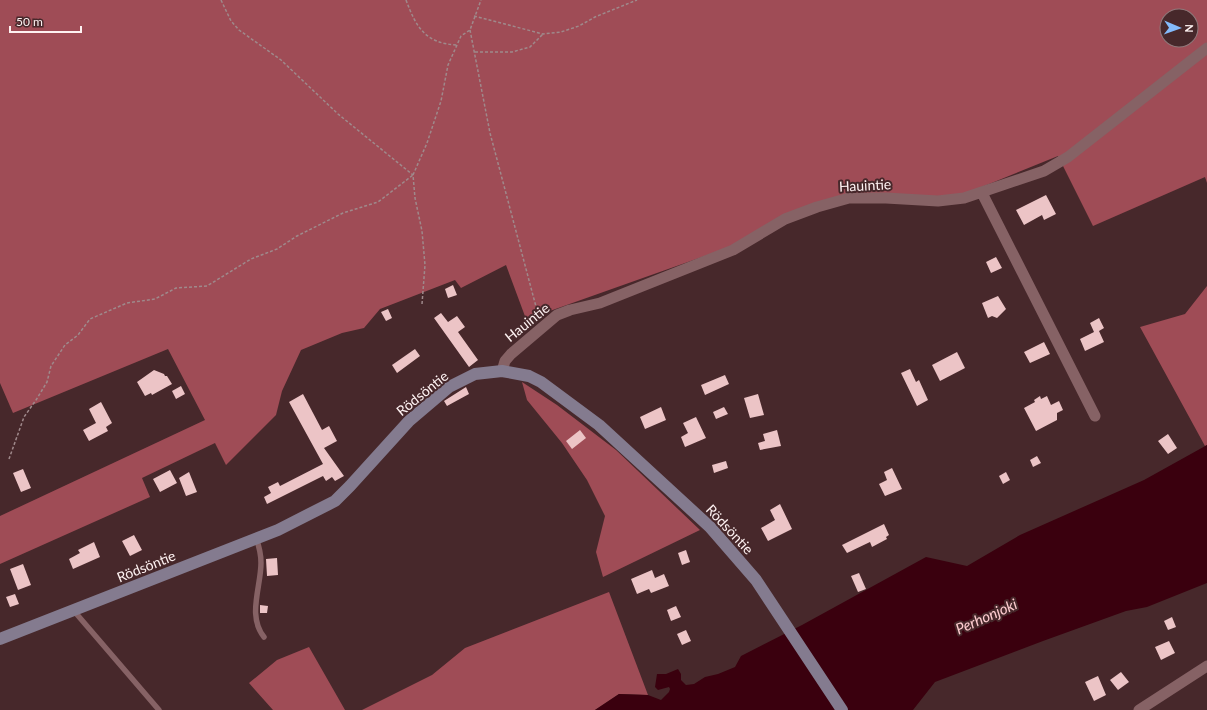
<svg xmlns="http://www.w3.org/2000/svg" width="1207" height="710" viewBox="0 0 1207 710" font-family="Lato,sans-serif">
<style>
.forest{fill:#9f4c56;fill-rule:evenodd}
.water{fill:#3a000e}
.building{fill:#ecc4c6}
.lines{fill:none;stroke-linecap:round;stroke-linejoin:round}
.path{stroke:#9f898b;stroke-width:1.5;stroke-dasharray:3 2;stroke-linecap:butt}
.lane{stroke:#866265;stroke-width:5.5}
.street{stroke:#866265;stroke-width:11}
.secondary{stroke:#847b8f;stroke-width:12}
.labels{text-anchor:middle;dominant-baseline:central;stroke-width:4;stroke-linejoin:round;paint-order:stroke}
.street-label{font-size:14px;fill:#fef2f2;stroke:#47282b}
.water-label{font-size:15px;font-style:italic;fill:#ffcdd1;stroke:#47282b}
</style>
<rect width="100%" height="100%" fill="#47282b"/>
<path class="forest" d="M0 0H1207V183L1205 177 1093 226 1058 156 967 193 940 196 836 197 733 246 547 312 529 327 506 265 461 288 455 280 380 309 364 328 342 333 301 350 282 391 276 415 226 465 215 443 142 478 150 497 0 564V516L205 420 168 349 13 413 0 383ZM1167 16H1191V40H1167Z
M1207 286V445L1205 446 1140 327 1185 314Z
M522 382 557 405 616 450 700 530 603 577 596 552 605 516 587 480 562 443 527 400Z
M609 592 648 695 619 694 595 710H362L432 675 465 648Z
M309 647 345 710H273L249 683 277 660Z"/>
<path class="water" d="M1207 445V583L1147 607 1126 611 1043 641 935 682 913 710H595L619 694 648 695 661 700 669 692 670 689 669 687 658 690 655 687 657 674H666L678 669 681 674V680L686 685 694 684 705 677 718 674 735 667 741 656 802 625 926 557 967 566 1020 535 1144 480Z"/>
<path class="building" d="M1046 195 1056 214 1044 220 1042 215 1024 225 1016 210Z
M996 257 1002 268 991 273 986 262Z
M453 285 457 295 448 298 445 289Z
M998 296 1006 309 997 318 992 316 988 318 982 303Z
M388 309 392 318 386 321 381 312Z
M441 313 448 322 457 316 465 327 458 332 478 360 469 367 434 318Z
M1099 318 1104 328 1099 331 1104 342 1085 351 1080 339 1094 332 1090 323Z
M1044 342 1050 354 1030 363 1024 352Z
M415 349 420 356 397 373 392 365Z
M957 352 965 368 940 381 932 365Z
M910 369 916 382 919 380 928 400 917 406 901 373Z
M154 370 164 374 165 376H167L172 384 152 395 151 393 145 396 137 382Z
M725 375 729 384 705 395 701 385Z
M181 386 185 394 176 399 172 391Z
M466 387 469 394 447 406 444 401Z
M303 394 322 430 329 426 337 441 324 448 344 476 335 481 332 477 326 481 323 476 267 504 264 497 271 493 268 487 278 482 280 486 323 464 289 402Z
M758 394 764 415 750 418 744 398Z
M1040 396 1041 399 1047 396 1051 405 1059 401 1063 410 1057 413V420L1036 431 1024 408 1035 402 1034 400Z
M101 402 112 423 106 427 108 431 89 441 83 430 96 423 89 409Z
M661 407 666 420 645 429 640 417Z
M724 407 728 414 716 419 713 412Z
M696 417 706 438 685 447 681 437 688 433 683 423Z
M580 430 586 438 572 449 566 441Z
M777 430 781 446 760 450 758 443 765 441 763 434Z
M1168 434 1177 448 1168 454 1158 441Z
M1037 456 1041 463 1033 467 1030 460Z
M726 461 728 468 714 473 712 465Z
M892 468 902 489 885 496 879 484 887 480 884 472Z
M23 469 31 488 21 492 13 473Z
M170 470 177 483 160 492 153 479Z
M189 472 197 492 186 496 179 478Z
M1006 472 1010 480 1003 484 999 476Z
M780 504 792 529 768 541 761 528 775 520 770 510Z
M884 524 889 535 886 537 887 539 872 547 870 542 847 553 842 545Z
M134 535 142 550 130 556 122 541Z
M94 542 100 557 73 569 69 559 80 553 78 550Z
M686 550 690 562 682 565 678 553Z
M277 558 278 575 267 576 266 559Z
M23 564 31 585 18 590 10 569Z
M652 570 655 578 664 574 669 586 651 593 649 589 637 594 631 579Z
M859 573 866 589 858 592 851 576Z
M15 594 19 604 10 607 6 597Z
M260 605 268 606 267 613H260Z
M676 606 681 617 671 621 667 610Z
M1172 617 1176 627 1168 630 1164 621Z
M686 630 691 641 682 645 677 634Z
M1169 641 1175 653 1161 660 1155 647Z
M1121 672 1129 682 1118 690 1110 680Z
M1098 676 1106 695 1094 701 1085 682Z"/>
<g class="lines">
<path class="path" d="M221 0 231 21 239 30 281 60 338 114 413 175
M406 0C416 27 425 43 456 45
M474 16 543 34 561 32 579 26 595 17 637 0
M470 30 490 133 539 318
M475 52H512L530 47 543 34
M422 304 425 265 422 231 415 198 413 175 427 143 441 101 448 65 461 36 470 30 481 0
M9 459 24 417 36 400 47 382 51 366 65 345 78 335 90 319 127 303 155 299 176 288 207 286 251 259 277 249 297 236 343 213 378 202 413 175"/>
<path class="lane" d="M256 538C259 546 261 555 261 563 261 587 247 616 264 637
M74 611 159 710"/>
<path class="street" d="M982 193 1095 416
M502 371 505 361 511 354 557 315 570 310 600 303 733 250 785 219 817 207 849 198H886L938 201 964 198 1044 171 1068 157 1207 48
M1139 710 1207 666"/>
<path class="secondary" d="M0 639 278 530 335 501 350 486 409 421 449 387 475 374 502 371 529 376 541 382 599 425 710 527 756 580 842 710"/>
</g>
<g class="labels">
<g class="street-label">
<text transform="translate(865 185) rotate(-3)">Hauintie</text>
<text transform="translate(527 322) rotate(-39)">Hauintie</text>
<text transform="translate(422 393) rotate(-39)">Rödsöntie</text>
<text transform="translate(730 529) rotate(47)">Rödsöntie</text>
<text transform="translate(146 566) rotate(-22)">Rödsöntie</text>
</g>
<g class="water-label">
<text transform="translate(986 616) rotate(-24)">Perhonjoki</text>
</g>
</g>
<g transform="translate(1179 28) rotate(92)"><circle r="19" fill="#47282b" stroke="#90797b"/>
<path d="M0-3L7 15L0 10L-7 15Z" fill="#84bbfb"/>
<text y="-6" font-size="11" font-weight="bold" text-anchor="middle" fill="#fef2f2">N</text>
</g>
<path d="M10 26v6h71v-6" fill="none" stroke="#fef2f2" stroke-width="2"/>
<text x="16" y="26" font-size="12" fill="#fef2f2" stroke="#47282b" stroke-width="3" paint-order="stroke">50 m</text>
</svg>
